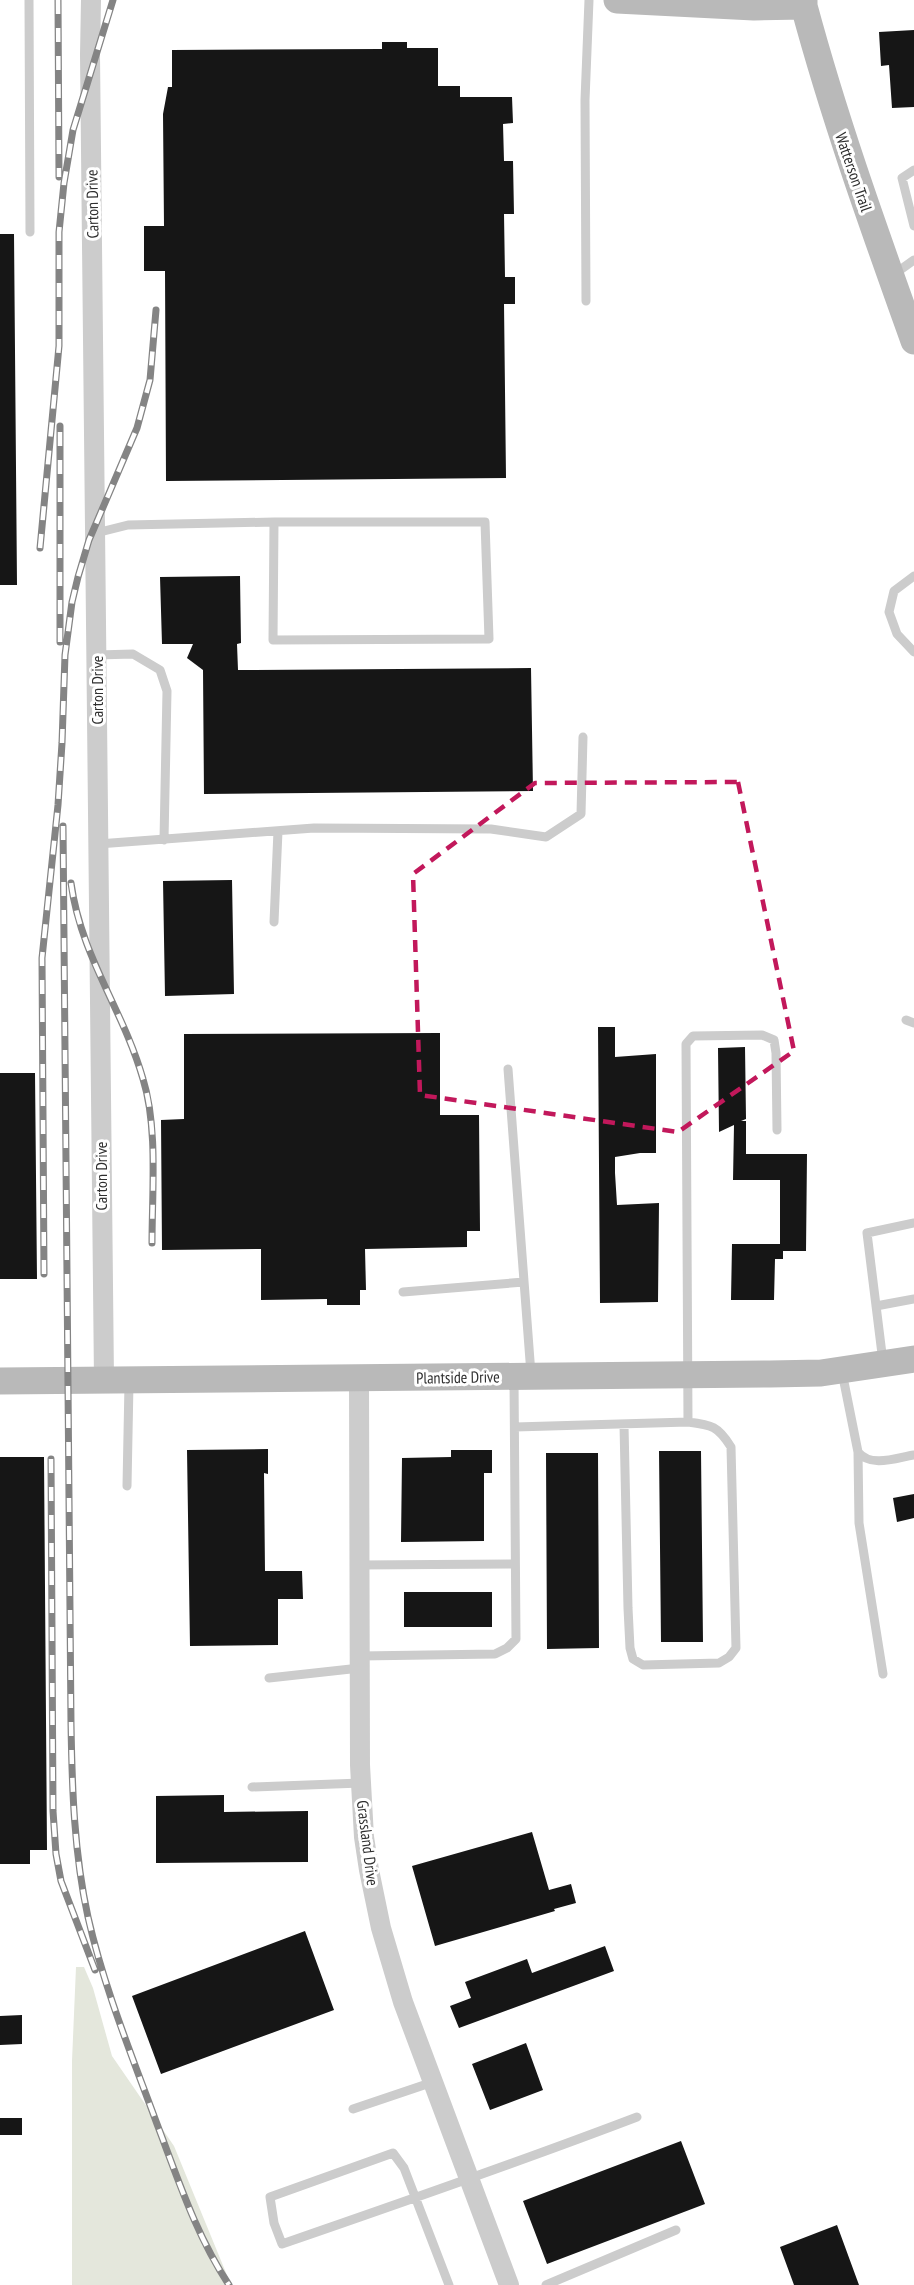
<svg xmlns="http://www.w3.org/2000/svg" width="914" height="2285" viewBox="0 0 914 2285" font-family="'PT Sans Narrow',sans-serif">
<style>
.green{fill:#e4e7dc}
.building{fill:#161616}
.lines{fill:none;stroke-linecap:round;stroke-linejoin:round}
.lane{stroke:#ccc;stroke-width:9}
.street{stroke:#ccc;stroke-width:20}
.secondary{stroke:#b9b9b9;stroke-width:27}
.rail-casing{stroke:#848484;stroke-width:7}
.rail{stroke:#fff;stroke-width:4.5;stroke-dasharray:14;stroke-linecap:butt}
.marked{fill:none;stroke:#c2185b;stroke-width:4.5;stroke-dasharray:12 8;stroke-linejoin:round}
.labels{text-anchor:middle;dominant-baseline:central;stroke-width:6;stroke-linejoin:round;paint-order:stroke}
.street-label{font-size:16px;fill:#2f2f2f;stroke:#fff}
</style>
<rect width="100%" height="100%" fill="#fff"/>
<path class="green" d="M76 1967H84L93 1988 112 2056 174 2146 231 2285H72V2061Z"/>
<path class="building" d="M914 30V107L892 108 889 65 881 66 879 32Z
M382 42H407V48H438V86H460V97H512L513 123 503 124 504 161H513L514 214H504L505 277H515V304H504L506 478 166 481 165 271H144V226H164L163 114 168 87H172V50L382 49Z
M0 234H14L17 585H0Z
M240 576 241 643 237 644 238 670 531 668 533 791 204 794 203 670 187 658 193 644H162L160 577Z
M232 880 234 994 165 996 163 881Z
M598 1027H615V1057L656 1054V1153H640L615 1157V1173L617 1205 659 1203 658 1302 600 1303Z
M440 1033V1115H479L480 1231H467V1247L365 1249 366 1290H360V1305H327V1299L261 1300V1249L162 1250 161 1120 184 1119V1034Z
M745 1047 746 1119 741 1121H746V1154H807L806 1251H783V1259H775L774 1300H731L732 1244H780V1180H733L734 1125 719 1132 718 1048Z
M0 1073H35L37 1279H0Z
M268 1449V1474L264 1473 265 1571H302L303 1599H278V1645L190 1646 187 1450Z
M451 1450H492V1473H484V1541L401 1542 402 1458 451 1457Z
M659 1451H701L703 1642H661Z
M546 1453H598L599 1648 547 1649Z
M0 1457H44L47 1850H30V1864H0Z
M914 1494V1518L897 1522 893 1498Z
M404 1592H492V1627H404Z
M224 1795V1812L308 1811V1862L156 1863V1796Z
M532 1832 549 1890 571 1884 576 1903 554 1909 555 1911 435 1946 412 1866Z
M305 1931 334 2010 161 2074 132 1996Z
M605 1946 614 1971 459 2028 450 2006 471 1998 465 1982 527 1959 532 1973Z
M22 2015V2044L0 2045V2016Z
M526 2043 543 2090 490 2110 472 2064Z
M0 2118H22V2135H0Z
M681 2141 705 2204 547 2264 523 2201Z
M837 2225 859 2285H794L780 2247Z"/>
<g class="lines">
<path class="lane" d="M29 0 30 232
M914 170 902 178 914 226
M893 275 914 260
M586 301 585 100 589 0
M96 533 128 525 274 522H485L489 639 273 640 274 522
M914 576 894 591 889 612 897 634 914 652
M97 655 133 654 160 670 167 691 164 840
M98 844 314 828 491 829 546 837 581 814 583 737
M274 922 278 831
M906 1020 914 1023
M508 1069 531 1374
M403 1292 524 1282
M876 1306 914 1299
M883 1362 867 1233 914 1223
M842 1372 858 1452C871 1468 896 1458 914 1455
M624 1425 628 1608 630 1648 633 1659 643 1665 719 1663 729 1657 736 1648 731 1447C718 1426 712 1425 688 1422L686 1044 693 1036 762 1035 774 1040 776 1053 777 1130
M515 1427 688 1422
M858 1452 859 1523 883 1674
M127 1486 129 1383
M359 1565 515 1564
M360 1656 495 1654 507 1648 516 1639 514 1379
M269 1678 360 1668
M252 1787 361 1783
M353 2109 433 2082
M449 2285 404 2168 393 2153 270 2197 274 2223 282 2244C401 2203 519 2162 637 2117
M546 2285 676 2230"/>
<path class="street" d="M91 0 90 55 104 1380
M359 1378 360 1765 364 1837 369 1870 381 1928 403 2002 509 2285"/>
<path class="secondary" d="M617 0 754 7 804 6
M804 0V6C835 121 874 229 914 341
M0 1381 770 1374 821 1373 914 1359"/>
<defs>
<path id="rail" d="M58 0 59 177
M40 548 59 346V232L64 183 73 130 113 0
M60 642V426
M63 826 71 1723C72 1788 74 1853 88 1917 104 1988 132 2056 157 2124 178 2179 196 2235 229 2285
M71 883C81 957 123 1009 143 1079 158 1127 152 1192 152 1243
M44 1274 42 958 58 805 62 743 65 655 72 602 78 577 89 540 137 428 150 380 156 310
M51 1459 53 1811 56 1854 61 1881 95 1970"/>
</defs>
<use href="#rail" class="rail-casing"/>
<use href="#rail" class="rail"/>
</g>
<path class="marked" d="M738 782 794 1051 678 1132 420 1095 413 874 535 783Z"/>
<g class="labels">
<g class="street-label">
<text transform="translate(854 172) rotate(71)">Watterson Trail</text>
<text transform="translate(92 204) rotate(-91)">Carton Drive</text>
<text transform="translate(97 690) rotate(-90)">Carton Drive</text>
<text transform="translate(101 1176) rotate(-90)">Carton Drive</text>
<text transform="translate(458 1377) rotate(-1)">Plantside Drive</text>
<text transform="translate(368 1843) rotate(83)">Grassland Drive</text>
</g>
</g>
</svg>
